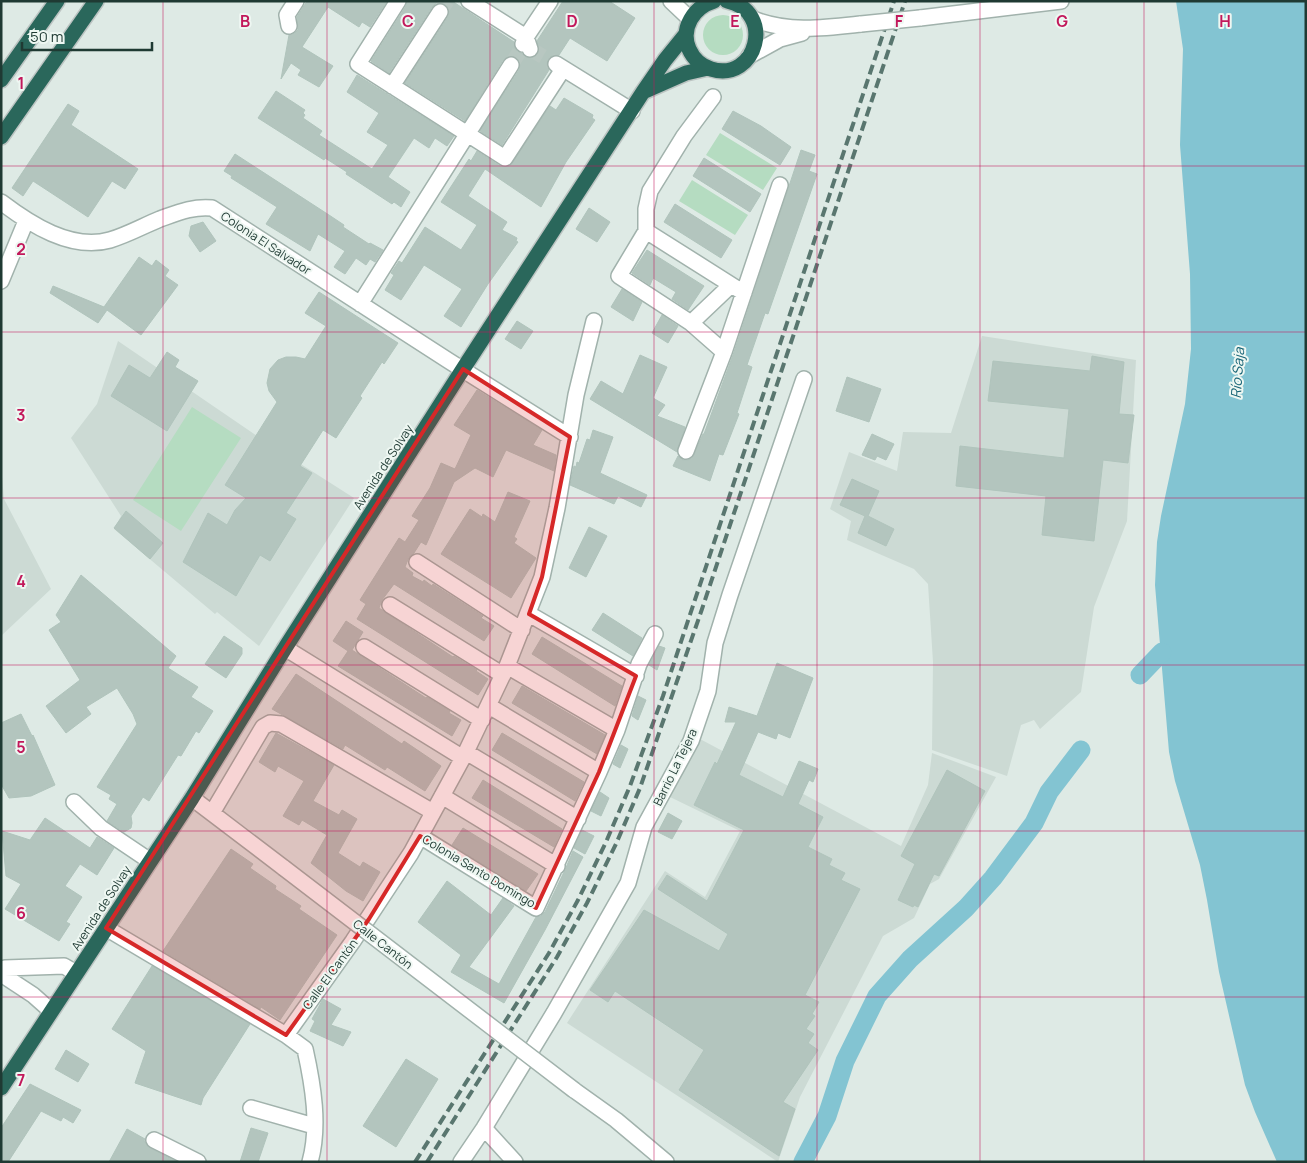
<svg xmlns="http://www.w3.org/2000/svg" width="1307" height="1163" viewBox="0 0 1307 1163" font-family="Manrope,sans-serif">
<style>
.built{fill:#ccdad4}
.green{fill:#b5dcc1}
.water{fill:#83c4d2}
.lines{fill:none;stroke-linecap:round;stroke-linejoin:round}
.canal{stroke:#83c4d2;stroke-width:19}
.building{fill:#b3c5be;stroke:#b0c4bc}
.street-tunnel{stroke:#b8c7c1;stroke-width:15;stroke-dasharray:15 8;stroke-linecap:butt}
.street-casing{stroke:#a1b2ac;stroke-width:18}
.highway-casing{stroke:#bcc4c2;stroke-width:18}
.street{stroke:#fff;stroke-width:15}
.highway{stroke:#2a675b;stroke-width:15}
.rail{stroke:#59766f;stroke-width:4;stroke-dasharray:10 5;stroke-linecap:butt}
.street-bridge-casing{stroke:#a1b2ac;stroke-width:18;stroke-linecap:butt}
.street-bridge{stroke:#fff;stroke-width:15}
.marked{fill:#d62828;fill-opacity:0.2;stroke:#d62828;stroke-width:4;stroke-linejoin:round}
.grid{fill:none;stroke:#c2185b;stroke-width:1;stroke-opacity:0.55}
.labels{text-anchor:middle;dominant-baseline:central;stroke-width:4;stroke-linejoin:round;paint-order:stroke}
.street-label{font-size:12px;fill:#1f3a33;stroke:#eef7f2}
.water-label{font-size:14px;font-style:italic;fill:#186577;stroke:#eef7f2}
.grid-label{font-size:16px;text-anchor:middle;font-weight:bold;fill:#c2185b;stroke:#eef7f2;stroke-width:4;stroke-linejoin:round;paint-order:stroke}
</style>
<rect width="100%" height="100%" fill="#deeae5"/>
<path class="built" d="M982 336 1136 360 1127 521 1094 607 1081 692 1040 729 1034 720 1021 725 1007 776 932 750 933 662 928 584 914 569 847 540 851 521 830 509 849 452 897 471 903 432 951 433Z
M118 341 263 440 354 498 259 646 217 612 215 614 114 529 121 516 71 438 97 404Z
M1 466 4 499 51 589 1 636Z
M700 739 901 846 928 785 932 753 996 777 939 879 930 884 914 918 883 936 800 1097 778 1162 567 1023 665 871 705 897 740 831 670 797Z"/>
<path class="green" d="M703 35a20 20 0 1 1 40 0a20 20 0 1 1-40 0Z
M720 133 777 168 763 190 706 155Z
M692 180 748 215 735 235 679 201Z
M192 407 241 438 181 531 133 500Z"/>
<path class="water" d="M1176 1H1306V1162H1277L1255 1112 1245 1085 1219 972 1207 900 1200 865 1175 781 1169 752 1155 585 1157 542 1161 516 1185 404 1191 349 1190 274 1180 145 1183 49Z"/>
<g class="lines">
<path class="canal" d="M1140 675 1162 652
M803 1162 827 1116 845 1061 877 996 910 959 966 908 993 878 1034 823 1049 792 1081 750"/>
</g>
<path class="building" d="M307 1H387L370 27 362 22 359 27 328 7 302 47 333 66 319 87 298 75 301 70 291 63 281 79 289 35 295 33 298 30 297 17Z
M407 1H452L514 42 516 50 529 58 537 55 539 50 537 41 563 1H609L635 18 607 61 570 38 559 55 552 56 548 59 547 64 549 70 502 145 480 131 519 70 520 65 516 57 511 56 503 60 465 121 405 83 448 17 449 8 445 4 436 3 432 7 389 73 371 61 406 6Z
M357 75 454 136 447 146 435 138 429 148 414 138 388 177 410 192 401 207 394 202 392 204 346 174 347 172 325 158 324 160 258 118 276 91 305 110 303 113 305 115 303 118 322 131 319 135 372 169 388 145 367 132 379 113 347 92Z
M564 98 593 115 592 118 595 120 566 162 541 207 485 169 468 196 507 222 502 230 517 238 516 241 518 242 488 284 461 327 444 316 462 289 424 265 401 300 385 290 394 275 391 273 399 261 402 263 425 227 461 250 477 225 441 202 469 159 471 161 477 151 500 166H510L550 106 556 110Z
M68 104 79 111 71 125 138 169 125 189 112 181 88 217 33 181 23 196 12 188Z
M733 111 761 126 791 147 780 165 722 129Z
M801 150 815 155 809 171 817 174 768 314 765 313 747 365 752 367 737 413 739 414 723 455 719 454 710 481 673 466 678 456 683 460H688L692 458 703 434H704L733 355Z
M235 154 329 215 344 225 343 227 369 244 370 243 383 250 375 262 370 259 366 265 356 258 345 274 334 267 345 251 318 234 310 251 266 224 277 207 231 178 232 176 224 171Z
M704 158 761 194 750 212 693 176Z
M675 204 732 240 721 258 664 222Z
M589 208 610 222 597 242 576 229Z
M203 222 216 241 200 252 189 236 191 226Z
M647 250 704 286 688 310 672 299 676 292 653 278 650 285 632 273Z
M139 257 152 266 156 260 169 270 165 276 178 285 141 335 107 310 98 323 50 293 53 286 104 307Z
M622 289 642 302 633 321 611 307Z
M319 292 398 343 384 364 382 362 360 396 362 398 336 438 323 430 300 466 312 473 286 513 296 519 270 561 260 555 236 596 183 562 208 513 227 525 235 510 246 498 225 485 277 402 269 391 267 383 270 369 278 360 286 357H296L305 359 326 326 305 313Z
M662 315 678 326 668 343 652 333Z
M517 321 533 331 521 349 505 339Z
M167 352 179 360 175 367 198 381 167 431 111 396 129 365 150 378Z
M640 355 667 367 653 398 665 405 657 416 685 427 677 452 590 399 601 381 623 394Z
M1092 356 1124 362 1119 414 1134 415 1128 463 1103 460 1094 541 1042 535 1046 496 956 486 960 446 1064 458 1069 409 988 401 993 361 1090 371Z
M847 377 881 389 869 422 836 411Z
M477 390 542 430 533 445 556 455 554 471 506 450 493 477 475 468 454 482 426 545 421 542 414 553 409 557 405 567 413 573 412 576 423 582 424 580 432 586 433 584 483 616 481 618 494 626 484 641 394 584 382 600 379 608 453 657 454 656 477 670 476 671 488 679 478 695 357 619 366 604 360 600 399 538 405 542 419 520 412 516 430 488 441 463 455 469 471 435 454 425Z
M593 430 613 437 600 473 647 495 641 507 618 496 614 504 570 485 574 466 576 467 577 462 579 463 587 439 590 440Z
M872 434 894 444 886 460 877 456 875 460 862 455Z
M852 479 879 491 868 516 894 529 886 546 858 533 865 516 840 505Z
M508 492 530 501 514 537 517 539 514 543 536 558 511 598 441 554 470 509 482 517 483 514 495 522Z
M126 511 163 543 150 559 114 528Z
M589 527 607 536 586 577 569 568Z
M81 575 176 656 168 668 198 687 191 697 213 711 199 733 196 731 181 756 178 755 149 801 143 797 131 816 132 823 131 828 124 832 107 821 117 804 109 799 111 795 97 787 137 724 133 714 117 688 86 707 91 714 66 733 46 706 80 680 49 630 61 622 56 615Z
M603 613 642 638 633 656 592 630Z
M346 621 363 632 352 650 426 698 427 697 450 711 449 713 461 720 452 736 338 666 348 651 333 641Z
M224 636 242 648V654L226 678 205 664Z
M542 637 622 686 615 706 532 654Z
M659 646 665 648 657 670 649 665Z
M777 663 813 678 790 738 778 733 776 739 758 732 739 775 783 797 799 761 818 769 813 782 809 780 798 804 823 817 808 847 832 859 829 865 845 873 841 880 860 889 805 995 819 1002 812 1014 815 1016 806 1029 814 1034 808 1043 818 1050 783 1102 795 1109 779 1156 679 1090 704 1050 615 991 608 1002 590 990 644 910 719 951 728 934 658 889 667 875 707 901 744 830 694 805 715 762 717 764 736 722H725L729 707 757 716Z
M296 674 402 744 404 741 441 766 425 791 387 767 385 770 345 745 343 749 272 709Z
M522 686 605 735 597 754 512 703Z
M638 696 646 700 638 720 632 716Z
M21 714 32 736 33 735 55 785 31 796 9 798 1 784V723Z
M276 733 334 765 313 801 339 815 342 810 357 819 338 853 360 867 363 862 380 872 363 901 346 891 311 863 327 835 302 820 299 825 283 816 304 781 278 766 275 772 259 762Z
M502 733 584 782 575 801 492 750Z
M621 745 628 749 620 768 613 764Z
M947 770 985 791 939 876 934 874 918 907 914 905 913 907 898 900 915 864 901 856Z
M483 780 562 829 554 847 472 798Z
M600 792 609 798 601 816 591 811Z
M668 813 682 821 672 839 658 832Z
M45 818 90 848 97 837 114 848 97 875 80 864 65 886 82 897 66 922 70 924 59 941 5 909 21 884 6 876 2 831 30 840Z
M463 828 538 874 526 891 452 845Z
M582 830 594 836 585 854 574 848Z
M231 849 253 864 250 868 276 886 275 889 301 906 299 909 337 935 280 1020 261 1007 260 1009 163 951Z
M573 851 583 857 545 930 504 1003 451 972 461 955 418 922 447 881 491 915 503 898 514 906 469 967 499 984 536 917 541 916 545 912 565 870Z
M152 966 250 1024 203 1098 201 1105 135 1083 146 1051 112 1029Z
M323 999 341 1009 331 1025 351 1032 343 1046 310 1031 315 1021 312 1019Z
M66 1050 89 1064 78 1082 55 1069Z
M406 1059 438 1079 396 1147 363 1126Z
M30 1084 81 1110 73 1123 63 1117 61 1121 41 1111 8 1162H1V1128Z
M251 1128 268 1133 258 1162H240Z
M127 1129 145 1139 144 1141 150 1148 177 1162H109Z"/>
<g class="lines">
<path class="street-tunnel" d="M440 12 447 1
M530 49 556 64
M511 65 521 49"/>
<defs>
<path id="street" d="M398 1 358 64 505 158 563 69
M469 1 526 37 530 49
M671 1 690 19
M920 18 1061 1
M753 19C789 33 824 28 861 24
M289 26 287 15 296 1
M523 44 526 37 550 1
M749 56 780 39 802 33
M556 64 632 111
M392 86 440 12
M713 97 684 136 650 191 646 209V231L619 276 691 323 724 352
M1 202C30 224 71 251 110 240 127 235 143 226 160 219 177 213 193 206 212 208L449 361 570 437
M646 231 744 293
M1 281 26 221
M360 304 511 65
M691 323 731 285
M686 451 724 352 780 185
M417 562 522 630
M390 605 503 675
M529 614 636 676
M364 647 482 720
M285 648 463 758
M507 666 617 730
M489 706 599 772
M466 752 578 819
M442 796 557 866
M192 798 284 868
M74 802 101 828 150 861
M212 813 263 727 270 723 281 724 433 812
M420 836 536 908 599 772 617 730 639 664 655 634
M106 928 286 1035 305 1049C313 1085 320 1126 310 1162
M1 970 5 968 64 966 76 973
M1 974 33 995 51 1011
M286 1035 353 941 411 853 466 752 507 666 542 577 557 508 576 395 594 321
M574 1090 616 1120 666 1162
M251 1108 314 1126
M484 1128 515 1162
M154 1140 198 1162
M461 1162 484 1128 554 1013 628 883 644 827 691 741 708 691 715 643 730 595 804 379"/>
<path id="highway" d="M714 1C694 7 680 28 689 49 693 58 701 66 711 69 757 83 776 11 727 1
M1 80 57 1
M643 92 686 73 708 68
M1 137 96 1
M1 1088 192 798 285 648 463 369 643 92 665 60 686 34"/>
</defs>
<use href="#street" class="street-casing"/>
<use href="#highway" class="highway-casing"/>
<use href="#street" class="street"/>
<use href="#highway" class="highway"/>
<path class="rail" d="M415 1162 549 953 578 900 606 842 630 786 663 696 894 1
M427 1162 557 957 587 903 616 844 640 788 702 609 905 1"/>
<defs>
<path id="street-bridge" d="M861 24 920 18
M284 868 574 1090"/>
</defs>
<use href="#street-bridge" class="street-bridge-casing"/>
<use href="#street-bridge" class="street-bridge"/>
</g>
<path class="marked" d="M463 369 570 437 542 577 529 614 636 676 599 772 536 908 420 836 369 919 286 1035 106 928Z"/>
<path class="grid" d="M163 1V1162M327 1V1162M490 1V1162M654 1V1162M817 1V1162M980 1V1162M1144 1V1162M1 166H1306M1 332H1306M1 498H1306M1 665H1306M1 831H1306M1 997H1306"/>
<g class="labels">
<g class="street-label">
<text transform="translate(266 243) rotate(33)">Colonia El Salvador</text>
<text transform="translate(383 467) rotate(-57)">Avenida de Solvay</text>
<text transform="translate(675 767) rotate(-64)">Barrio La Tejera</text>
<text transform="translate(479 871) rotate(31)">Colonia Santo Domingo</text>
<text transform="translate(101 908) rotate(-57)">Avenida de Solvay</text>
<text transform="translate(383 944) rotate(38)">Calle Cantón</text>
<text transform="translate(330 974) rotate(-54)">Calle El Cantón</text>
</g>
<g class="water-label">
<text transform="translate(1237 373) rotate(-86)">Río Saja</text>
</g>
</g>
<g class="grid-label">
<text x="245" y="27">B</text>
<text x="408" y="27">C</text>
<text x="572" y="27">D</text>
<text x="735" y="27">E</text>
<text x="899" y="27">F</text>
<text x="1062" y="27">G</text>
<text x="1225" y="27">H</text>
<text x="21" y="89">1</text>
<text x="21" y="255">2</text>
<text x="21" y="421">3</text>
<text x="21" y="587">4</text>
<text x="21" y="753">5</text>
<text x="21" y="919">6</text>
<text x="21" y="1086">7</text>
</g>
<rect width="1307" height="1163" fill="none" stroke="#1f3a33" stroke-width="5"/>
<path d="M22 42v8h130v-8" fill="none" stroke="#1f3a33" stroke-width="2.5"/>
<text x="30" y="42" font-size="15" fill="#1f3a33" stroke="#eef7f2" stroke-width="4" paint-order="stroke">50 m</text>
</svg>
